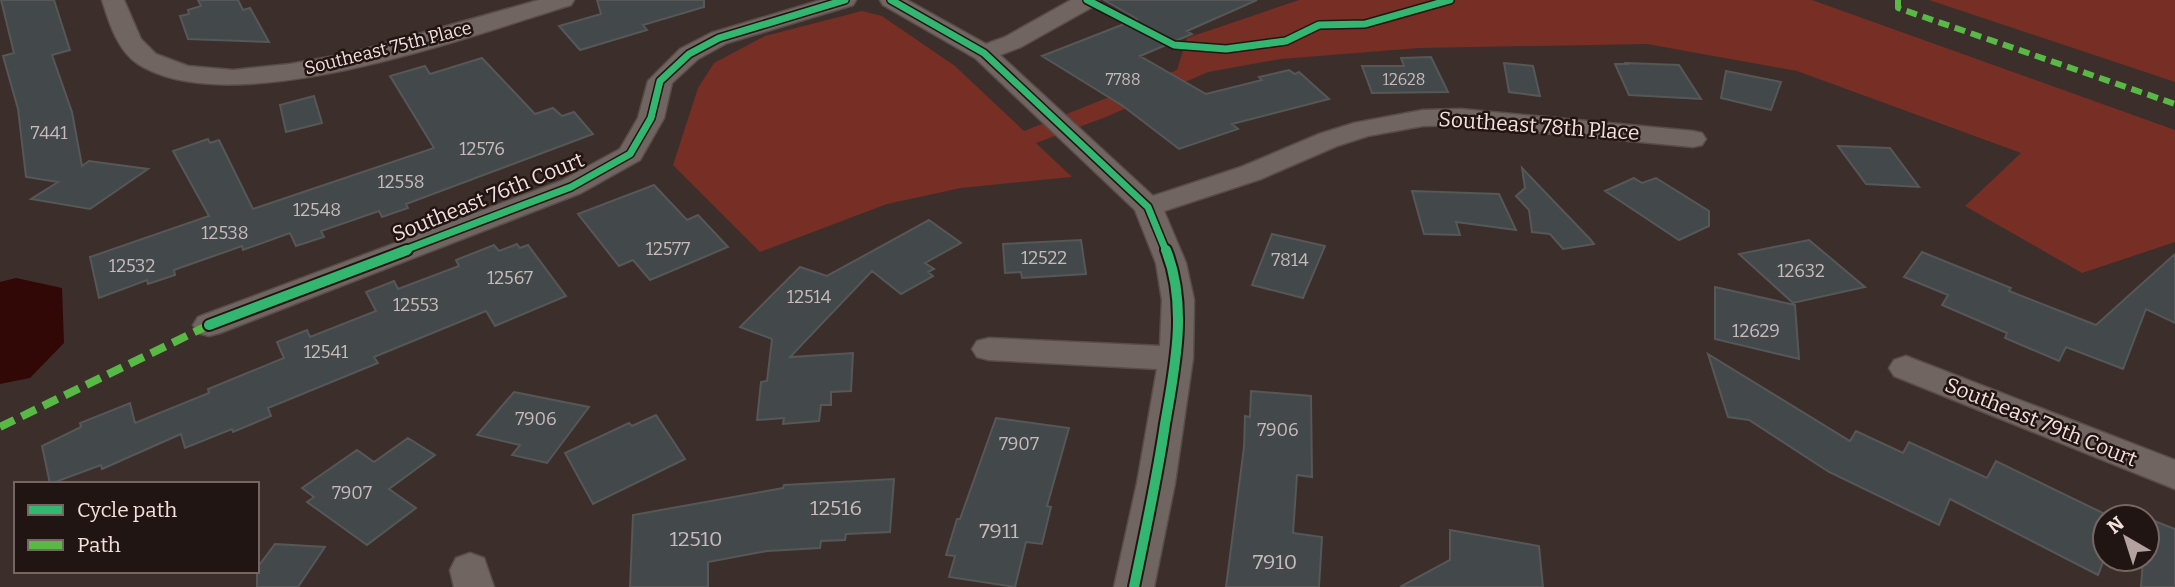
<svg xmlns="http://www.w3.org/2000/svg" width="2175" height="587" viewBox="0 0 2175 587" font-family="Bitter,serif">
<style>
.green{fill:#772e24}
.water{fill:#320806}
.building{fill:#43494b;stroke:#565757;stroke-width:2}
.lines{fill:none;stroke-linecap:round;stroke-linejoin:round}
.street-casing{stroke:#594c49;stroke-width:3}
.street{fill:#716562;fill-rule:evenodd}
.quiet-far1{stroke:#58b947;stroke-width:6;stroke-dasharray:11 6;stroke-linecap:butt}
.quiet{stroke:#58b947;stroke-width:8;stroke-dasharray:16 8;stroke-linecap:butt}
.cycleway-far1-casing{stroke:#211513;stroke-width:10}
.cycleway-casing{stroke:#211513;stroke-width:14}
.cycleway-far1{stroke:#33b770;stroke-width:7}
.cycleway{stroke:#33b770;stroke-width:10}
.labels{text-anchor:middle;dominant-baseline:central;stroke-width:5;stroke-linejoin:round;paint-order:stroke}
.far-number-label{font-size:16px;fill:#c7bab8}
.far-street-label{font-size:18px;fill:#f3e0dd;stroke:#211513}
.number-label{font-size:18px;fill:#c7bab8}
.street-label{font-size:21px;fill:#f3e0dd;stroke:#211513}
.near-number-label{font-size:21px;fill:#c7bab8}
</style>
<rect width="100%" height="100%" fill="#3c2e2b"/>
<path class="green" d="M1299 0H1812L2175 130V242L2082 273 1965 206 2021 153 1797 71 1647 44 1419 48 1281 59 1208 72 1106 117 1036 143 1072 177 961 188 887 204 760 252 673 165 698 88 714 63 765 36 862 11 882 16 955 66 1024 131 1177 70 1187 38Z
M1929 0H2175V82Z"/>
<path class="water" d="M16 278 62 288 64 343 30 378 0 384V282Z"/>
<path class="building" d="M1 0H54L70 50 52 55 72 112 82 166 89 161 148 169 90 209 31 199 58 182 26 177 18 109 3 56 14 53Z
M198 0H238L243 10 250 8 269 42 188 39 180 16 189 14 188 10 201 6Z
M597 0H704V7L643 25 647 30 580 50 559 26 601 14Z
M1104 0H1257L1187 31 1192 34 1140 56 1206 94 1262 80 1259 77 1289 70 1295 74 1299 72 1329 99 1232 124 1238 129 1179 149 1123 106 1042 56 1137 19Z
M1431 57 1448 92 1372 93 1362 66H1404L1401 58Z
M482 58 535 114 553 108 562 116 574 112 593 134 406 204 408 208 382 217 379 211 321 231 324 237 296 246 290 233 243 250 242 246 174 270 175 275 148 284 147 280 99 298 90 257 209 216 173 151 208 139 210 143 219 140 253 209 434 148 390 76 425 66 430 74Z
M1504 63 1533 66 1540 96 1509 92Z
M1626 63 1679 65 1701 99 1629 95 1615 64H1627Z
M1726 71 1781 82 1771 110 1721 98Z
M314 96 322 123 286 132 280 105Z
M1838 146 1890 148 1919 187 1866 184Z
M1522 168 1590 239 1594 244 1563 249 1550 234 1532 232 1529 210 1516 196 1525 188Z
M1634 178 1642 183 1656 178 1709 211V226L1679 240 1605 191Z
M654 185 687 220 698 215 728 247 650 280 633 260 619 266 578 214Z
M1412 191 1499 194 1516 230 1456 222 1460 235 1424 234Z
M929 220 961 243 925 263 934 269 928 272 933 276 901 294 872 271 790 357 853 353 851 391 831 392V405H821L819 421 783 424 784 418 757 420 761 382 767 381 772 339 740 327 800 267 827 276Z
M1272 234 1325 246 1303 298 1252 285Z
M1081 240 1086 274 1022 278 1021 272 1005 273 1003 244Z
M1809 240 1865 287 1793 303 1739 254Z
M517 244 520 248 528 245 566 296 495 326 486 311 374 357 378 363 268 408 271 416 233 432 232 429 185 448 181 434 102 469 101 465 50 484 42 446 81 427 80 423 130 403 135 423 209 393 208 389 284 358 277 342 307 330 310 337 376 311 366 292 394 281 398 289 459 266 456 260 494 245 499 251Z
M1922 252 2011 288 2009 291 2096 325 2175 254V323L2146 309 2123 369 2066 347 2059 361 2005 338 2007 333 1942 305 1948 295 1904 277Z
M1715 287 1795 305 1799 359 1715 339Z
M1708 354 1850 441 1856 431 1903 453 1909 442 1987 478 1996 461 2111 517H2105V557L2098 575 1950 499 1939 525 1829 472 1749 420 1728 417Z
M1251 391 1311 396 1312 477 1297 475 1293 533 1322 537 1319 587H1226L1244 447 1245 416 1250 417Z
M514 392 589 407 547 463 512 455 520 445 477 435Z
M656 415 685 459 593 504 565 453 629 423 632 426Z
M996 418 1069 428 1047 506 1051 507 1042 544 1026 542 1015 587 949 577 955 556 946 555 957 519H960Z
M408 438 435 455 389 489 416 508 367 545 307 502 314 497 302 488 357 450 374 462Z
M894 479 890 532 846 534 845 540 821 541 820 548 767 551 708 562V587H630L633 515 783 488 784 485Z
M2147 518 2175 529V587H2141L2143 559H2147Z
M1450 530 1539 546 1543 587H1400L1450 560Z
M275 544 325 547 298 587H257V568Z"/>
<g class="lines">
<defs>
<path id="street" d="M102 0H124L141 39 156 54 188 66 233 70 290 64 351 53 539 0H574L571 5C470 36 232 124 138 64 117 50 109 22 102 0Z
M821 0H856L853 5 727 43 698 59 672 83 664 118 640 160 581 193 220 333 209 336 198 333 193 325 198 317 561 181 620 149 638 118 648 81 680 49 711 33Z
M880 0H907L986 44 1005 37 1071 0H1099L1096 5 1021 47 1000 55 1153 196 1241 167 1319 134 1354 123 1423 110 1461 109 1693 131 1702 133 1706 139 1702 145 1693 147 1461 125 1423 126 1368 136 1337 146 1261 179 1164 211 1186 263 1194 300 1193 358 1175 483 1154 587H1114L1137 483 1157 369 989 360 977 357 972 349 977 341 989 338 1160 346 1162 300 1156 263 1135 210 975 58 883 5Z
M1906 356 2175 460V489L1894 376 1889 368 1894 360Z
M470 553 484 558 494 587H454L450 570 456 558Z"/>
</defs>
<use href="#street" class="street-casing"/>
<use href="#street" class="street"/>
<path class="quiet-far1" d="M1898 0V8L2175 104"/>
<path class="quiet" d="M0 427 209 325"/>
<defs>
<path id="cycleway-far1" d="M891 0 984 53 1148 207 1166 251
M1087 0 1174 45 1226 49 1286 41 1319 25 1365 24 1450 0
M402 251 571 187 630 154 651 118 660 81 689 54 719 38 845 0"/>
<path id="cycleway" d="M209 325 407 250
M1134 587C1145 533 1157 479 1165 424 1175 367 1188 305 1166 250"/>
</defs>
<use href="#cycleway-far1" class="cycleway-far1-casing"/>
<use href="#cycleway" class="cycleway-casing"/>
<use href="#cycleway-far1" class="cycleway-far1"/>
<use href="#cycleway" class="cycleway"/>
</g>
<g class="labels">
<g class="far-number-label">
<text x="1123" y="79">7788</text>
<text x="1404" y="79">12628</text>
</g>
<g class="far-street-label">
<text transform="translate(388 48) rotate(-14)">Southeast 75th Place</text>
</g>
<g class="number-label">
<text x="49" y="133">7441</text>
<text x="482" y="149">12576</text>
<text x="401" y="182">12558</text>
<text x="317" y="210">12548</text>
<text x="225" y="233">12538</text>
<text x="668" y="249">12577</text>
<text x="1044" y="258">12522</text>
<text x="1290" y="260">7814</text>
<text x="132" y="266">12532</text>
<text x="1801" y="271">12632</text>
<text x="510" y="278">12567</text>
<text x="809" y="297">12514</text>
<text x="416" y="305">12553</text>
<text x="1756" y="331">12629</text>
<text x="326" y="352">12541</text>
<text x="536" y="419">7906</text>
<text x="1278" y="430">7906</text>
<text x="1019" y="444">7907</text>
<text x="352" y="493">7907</text>
</g>
<g class="street-label">
<text transform="translate(1539 126) rotate(4)">Southeast 78th Place</text>
<text transform="translate(488 197) rotate(-22)">Southeast 76th Court</text>
<text transform="translate(2041 422) rotate(22)">Southeast 79th Court</text>
</g>
<g class="near-number-label">
<text x="836" y="508">12516</text>
<text x="999" y="531">7911</text>
<text x="696" y="539">12510</text>
<text x="1275" y="562">7910</text>
</g>
</g>
<rect x="14" y="482" width="245" height="91" fill="#211513" stroke="#756664" stroke-width="2"/>
<rect x="28" y="505" width="35" height="10" fill="#33b770" stroke="#756664" stroke-width="2"/>
<text x="77" y="517" font-size="21" fill="#f3e0dd">Cycle path</text>
<rect x="28" y="540" width="35" height="10" fill="#58b947" stroke="#756664" stroke-width="2"/>
<text x="77" y="552" font-size="21" fill="#f3e0dd">Path</text>
<g transform="translate(2126 538) rotate(321)"><circle r="33" fill="#211513" stroke="#756664" stroke-width="2"/>
<path d="M0-5L12 26L0 18L-12 26Z" fill="#b3a29f"/>
<text y="-10" font-size="19" font-weight="bold" text-anchor="middle" fill="#f3e0dd">N</text>
</g>
</svg>
